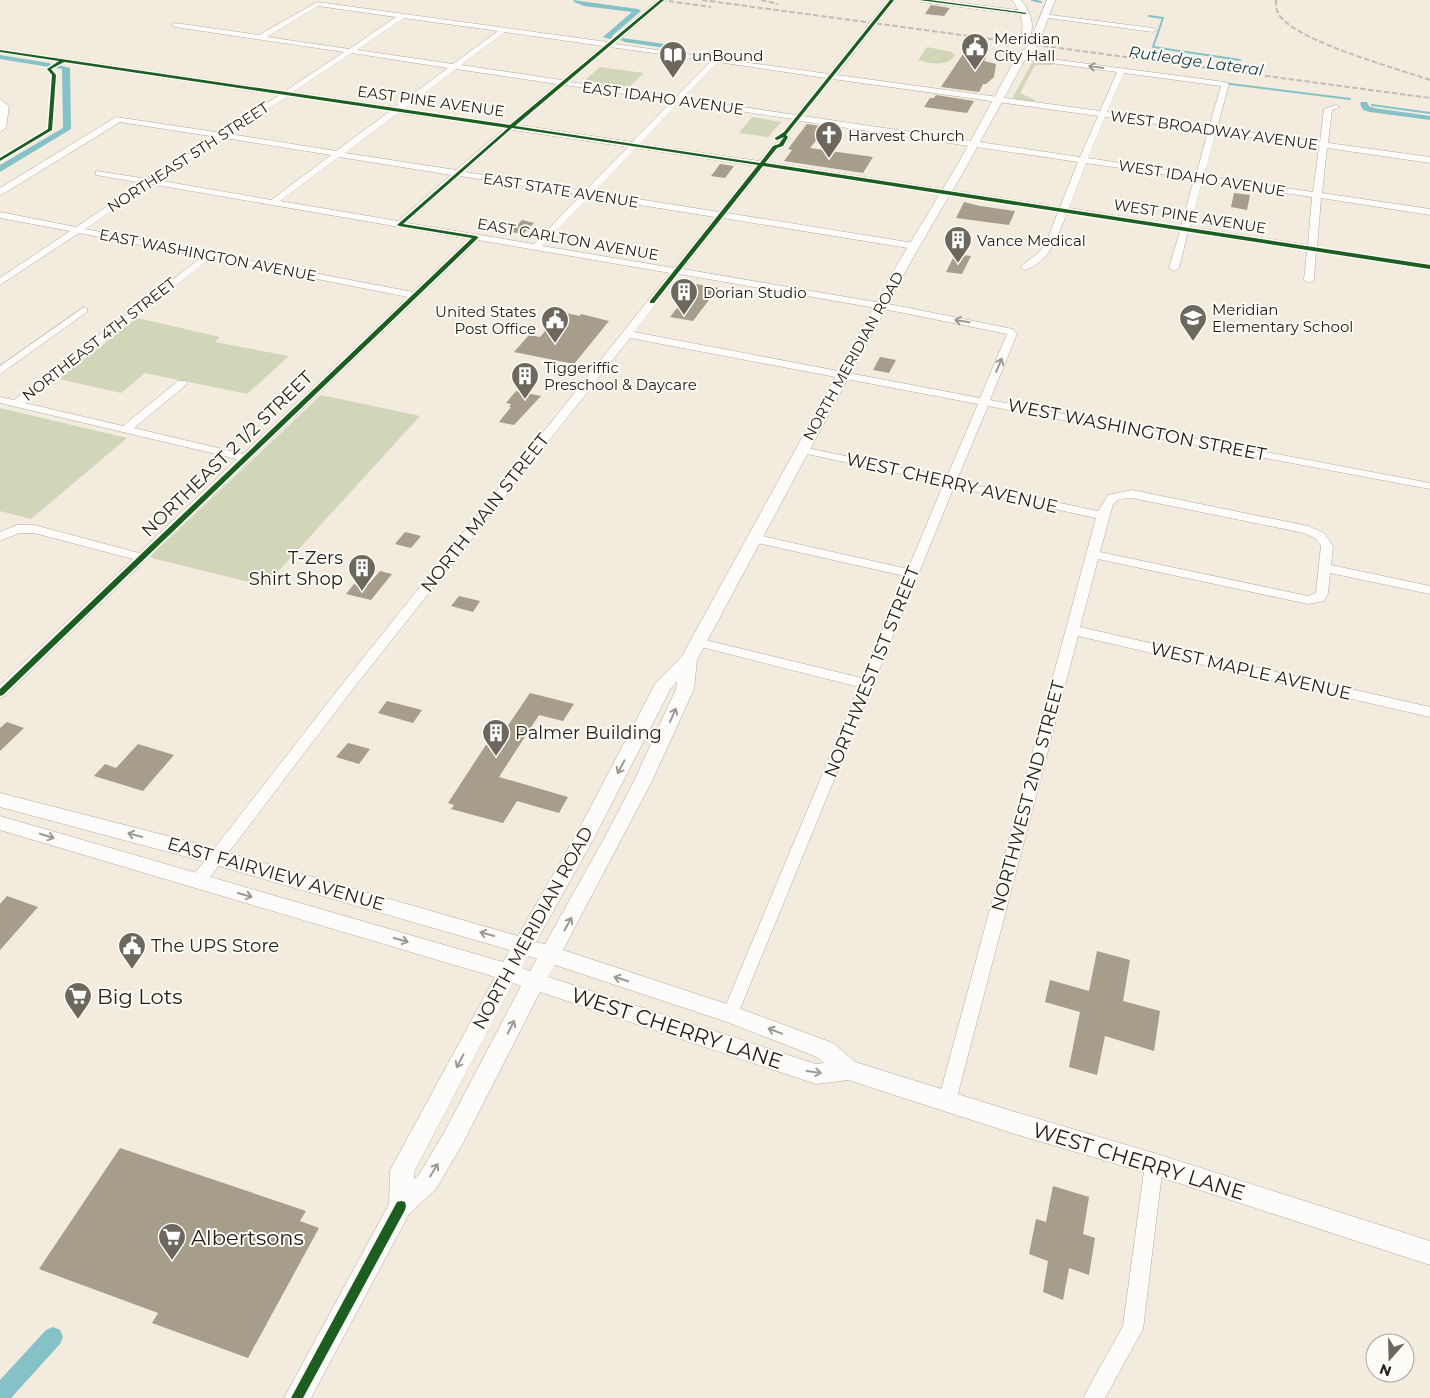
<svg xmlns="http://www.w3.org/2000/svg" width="1430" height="1398" viewBox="0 0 1430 1398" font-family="Montserrat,sans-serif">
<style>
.green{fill:#d1d6b8}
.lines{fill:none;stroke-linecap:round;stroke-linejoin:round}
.stream{stroke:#84c2c7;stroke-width:2}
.canal{fill:#84c2c7;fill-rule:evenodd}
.building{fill:#a69d8b}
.minor-casing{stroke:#b0aba1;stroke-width:1}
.major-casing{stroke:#b0aba1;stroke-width:1}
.minor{fill:#fdfcfa;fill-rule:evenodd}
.major{fill:#fdfcfa;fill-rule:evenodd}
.rail{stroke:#c0beba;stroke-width:2;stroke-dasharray:5.5 2.5;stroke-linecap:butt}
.cycleway-casing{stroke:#fefcf7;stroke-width:3}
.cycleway{fill:#1b5e20;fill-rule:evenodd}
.oneway{stroke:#9c9994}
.labels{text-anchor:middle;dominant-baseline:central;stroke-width:4;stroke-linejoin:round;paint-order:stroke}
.far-poi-label{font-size:15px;fill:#252118;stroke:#fefcf7;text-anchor:start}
.far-street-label{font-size:15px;fill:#252118;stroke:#fefcf7}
.far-water-label{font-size:16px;font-style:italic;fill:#143f44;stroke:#fefcf7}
.street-label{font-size:18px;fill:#252118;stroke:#fefcf7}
.poi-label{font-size:18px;fill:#252118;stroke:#fefcf7;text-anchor:start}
.near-poi-label{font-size:21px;fill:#252118;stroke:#fefcf7;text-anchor:start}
.near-street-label{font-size:21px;fill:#252118;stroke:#fefcf7}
</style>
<rect width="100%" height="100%" fill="#f2ebde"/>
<path class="green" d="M927 47 952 52 955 55C948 67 930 64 918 60Z
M1033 61 1054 63 1053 65H1035L1020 93 1035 100 1034 102 1016 100 1013 97Z
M600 67 644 73 629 87 584 81Z
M752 117 781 122 768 137 739 133Z
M137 318 220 337 215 342 289 356 247 394 145 373 121 393 59 379Z
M321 395 420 416 265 586 152 558 151 556Z
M0 408 127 438 31 519 0 511Z"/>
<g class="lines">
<path class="stream" d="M1032 0 1041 2
M1149 16 1163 18 1153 47 1240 60
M1223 83 1350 99
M1372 105 1430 113"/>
<path class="canal" d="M573 0 638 9 641 11 612 36 613 40 603 37 632 12 584 6 574 2Z
M622 38 672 45 676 47 672 49 625 42 621 40Z
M0 55 49 63 53 65 49 67 0 59Z
M55 64 70 68 71 129 0 172V165L63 128 62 69 55 68Z
M1361 102H1367L1369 106 1374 108 1430 116V120L1370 112 1363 110 1360 104Z
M53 1327 60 1330 63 1337 60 1344 11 1398H0V1380L46 1330Z"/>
</g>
<path class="building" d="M931 5 950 8 944 16 925 14Z
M963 54 986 57 984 61 996 64 994 77 986 84H983L979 92 941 87Z
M936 95 974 101 967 113 924 107 930 98H934Z
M807 124 827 127 810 148 873 157 863 173 784 161 792 150 788 149Z
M720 164 734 166 725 178 711 176Z
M1234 193 1250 195 1247 210 1231 207Z
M964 202 980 206 1015 211 1009 225 956 218Z
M522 220 534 223 523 234 511 232Z
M955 254 971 256 962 274 946 272Z
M696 284 718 288 693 321 670 317Z
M562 312 580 316 581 314 609 321 574 364 514 352 529 335 540 337Z
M880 357 896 360 889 373 873 370Z
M516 391 541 396 514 425 499 422 511 407H509L511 404 506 403Z
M405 532 421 536 411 548 395 544Z
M380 571 392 574 371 600 346 594 354 584 366 587Z
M459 596 480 601 473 612 451 606Z
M530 693 574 704 563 721 539 715 499 777 568 797 559 813 517 801 503 823 451 809 454 805 448 803 497 728 505 730Z
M387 701 422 710 413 723 378 713Z
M7 722 24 728 0 751V728Z
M348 743 370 749 359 764 336 757Z
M138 744 174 755 143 791 94 776 105 764 116 768Z
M7 896 38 907 0 950V904Z
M1097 951 1130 960 1123 1001 1160 1011 1154 1051 1105 1036 1097 1075 1069 1067 1080 1012 1045 1002 1050 980 1089 991Z
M120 1148 306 1211 300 1221 319 1228 248 1358 152 1323 158 1313 39 1269Z
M1053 1186 1089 1197 1083 1234 1095 1238 1089 1275 1069 1268 1063 1300 1043 1292 1048 1261 1029 1254 1036 1219 1046 1222Z"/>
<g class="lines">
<defs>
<path id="minor" d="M658 0H665L615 44 829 74 888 0H895L837 75 1100 111 1117 72 1021 59 1017 57 1021 55 1225 82 1229 84 1217 128 1320 142 1324 109 1336 105 1340 107 1332 110 1328 143 1430 157V163L1327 148 1322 193 1430 209V215L1321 198 1317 247 1430 264V270L1316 252 1314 280 1309 283 1304 280 1307 251 1188 232 1179 268 1174 271 1169 268 1180 231 1067 213C1058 235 1050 262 1025 270L1020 267 1039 252 1046 243 1058 212 764 167 727 213 914 243 919 246 914 249 723 218 683 269 899 306 1013 329 1017 334 990 400 1430 483V489L988 406 957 480 965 483 1098 511 1108 495 1132 490 1308 526 1324 533 1333 546 1331 565 1430 586V594L1330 573 1328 593 1324 601 1308 604 1098 559 1080 627 1430 707V717L1078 636 956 1101 953 1107 947 1109 941 1107 938 1101 1096 518 954 487 738 1014 736 1019 730 1021 724 1019 722 1014 859 687 697 646 692 645 690 642 692 639 697 638 862 678 905 576 753 542 747 538 753 534 908 569 944 483 802 453 796 450 802 447 947 477 978 404 630 338 346 698 204 885 198 887 192 885 190 881 192 877 336 692 670 273 478 240 5 696 0 698V685L133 559 34 533H19L0 541V532L17 525H34L139 553 237 459 0 403V397L14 400 202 257 79 233 0 285V278L70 231 0 218V212L76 227 142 183 96 175V171L148 179 216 137 120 122 3 194 0 195V188L116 117 222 133 279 95 0 53V49L285 91 344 52 175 27 171 25 175 23 259 35 317 2 607 42ZM318 6 396 17 349 49 267 37ZM404 18 498 31 453 64 357 50ZM505 32 603 46 562 80 461 65ZM610 47 711 61 676 97 570 82ZM352 53 448 68 395 107 293 92ZM718 62 826 78 796 115 683 98ZM456 69 557 84 509 124 404 109ZM1124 73 1221 86 1209 127 1107 112ZM833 79 1098 116 1080 157 803 116ZM565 85 672 101 632 142 518 125ZM288 96 390 111 336 151 230 134ZM679 102 793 119 790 123 794 125 800 121 1078 162 1060 207 767 162 778 149 784 147 790 137 784 133 780 135 782 137 778 143 772 145 759 161 640 144ZM398 113 505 128 456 170 345 153ZM1105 117 1208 131 1196 175 1088 158ZM513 130 628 147 585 191 465 172ZM1216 132 1319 147 1313 192 1204 176ZM225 138 331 155 271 200 157 180ZM636 148 756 166 719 212 594 192ZM339 157 451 175 398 221 280 201ZM1086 163 1194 179 1181 226 1069 208ZM460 176 581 195 534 244 407 223ZM1202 181 1312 197 1308 245 1190 227ZM151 184 469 239 413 292 85 229ZM589 197 715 217 674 268 542 246ZM211 258 408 297 243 454 134 428 186 385 187 383 186 381H178L123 426 25 403ZM679 274 899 312 1007 334 980 398 634 332ZM1132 498 1304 533 1316 539 1321 546 1316 593 1308 596 1100 552 1113 504 1119 499Z
M918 0H937L1025 11 1028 13 1025 15 921 2Z
M1043 14 1153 28 1157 30 1153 32 1041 17 1040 16Z
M0 99 9 106 6 128 0 132Z
M84 307 87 308V312L0 374V366Z
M1154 1155 1161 1158 1163 1164 1143 1329 1105 1398H1083L1123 1326 1145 1164 1147 1158Z"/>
<path id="major" d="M1012 0H1021C1032 13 1036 28 1027 44H1021L1019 42C1026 25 1022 14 1012 0Z
M1047 0H1055L1036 50 1027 56 969 162 910 263 697 660 694 689 652 781 563 950 730 1005 833 1043 855 1062 1015 1112 1154 1153 1430 1241V1265L1154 1175 1015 1134 848 1080 816 1084 540 992 462 1145 436 1189 409 1214 311 1398H284L389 1204 390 1171 394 1163 495 977 0 830V816L503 962 510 950 191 858 0 807V793L191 842 518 936 577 833 655 684 682 656 898 263 959 162 1018 54 1027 48ZM677 681 676 689 634 781 606 835 545 944 536 942 594 838 671 688ZM528 956 537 959 530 971 522 968ZM555 965 727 1022 817 1057 824 1063 816 1064 548 977ZM513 983 521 986 446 1129 420 1173 414 1179V1172Z"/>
</defs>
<use href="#minor" class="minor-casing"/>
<use href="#major" class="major-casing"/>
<use href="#minor" class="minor"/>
<use href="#major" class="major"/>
<path class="rail" d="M661 0 711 7
M702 0 1430 98
M761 0 778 4
M1276 0C1276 5 1276 10 1279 15 1298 42 1396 68 1430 80"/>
<defs>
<path id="cycleway" d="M660 0H664L515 126 760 163 773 146 779 144 784 137 777 140 775 139V138L784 132 890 0H894L786 135 788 137 783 146 777 148 765 163 1430 265V269L763 166 654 303H650V301L758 165 512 128 403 224 476 236 478 237V238L3 695 0 696V689L472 238 399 226 397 225 508 128 64 62 51 69 56 75 52 130 0 161V158L48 129 52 75 47 69 59 61 0 52V50L510 125Z
M919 0H930L1027 13 1025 14Z
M401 1201 405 1202 406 1206 405 1210 303 1398H291L397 1202Z"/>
</defs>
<use href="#cycleway" class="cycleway-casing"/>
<use href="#cycleway" class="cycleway"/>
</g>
<defs><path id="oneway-shaft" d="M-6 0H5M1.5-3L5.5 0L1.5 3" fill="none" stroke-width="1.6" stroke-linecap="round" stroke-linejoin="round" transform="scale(1.25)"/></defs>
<g class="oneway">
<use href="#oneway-shaft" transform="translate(1096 67) rotate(-172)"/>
<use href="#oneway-shaft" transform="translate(962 321) rotate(-170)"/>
<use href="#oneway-shaft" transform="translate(999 365) rotate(-67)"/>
<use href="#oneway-shaft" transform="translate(673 715) rotate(-66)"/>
<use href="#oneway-shaft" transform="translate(621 767) rotate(118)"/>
<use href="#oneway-shaft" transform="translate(135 835) rotate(-165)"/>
<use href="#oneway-shaft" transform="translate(47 836) rotate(17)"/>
<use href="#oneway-shaft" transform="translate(245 895) rotate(16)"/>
<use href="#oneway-shaft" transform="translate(568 924) rotate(-61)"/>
<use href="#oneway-shaft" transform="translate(487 934) rotate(-164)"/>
<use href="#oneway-shaft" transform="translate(401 940) rotate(16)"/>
<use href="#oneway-shaft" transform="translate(621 979) rotate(-162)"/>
<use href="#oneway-shaft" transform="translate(511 1027) rotate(-63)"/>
<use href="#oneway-shaft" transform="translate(775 1031) rotate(-159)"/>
<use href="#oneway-shaft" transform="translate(460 1061) rotate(118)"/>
<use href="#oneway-shaft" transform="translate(814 1072) rotate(8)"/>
<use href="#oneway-shaft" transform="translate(434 1170) rotate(-59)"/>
</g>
<defs>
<symbol id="civic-pin" viewBox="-11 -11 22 30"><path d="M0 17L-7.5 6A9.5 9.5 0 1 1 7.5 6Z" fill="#6d685d" stroke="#fefcf7"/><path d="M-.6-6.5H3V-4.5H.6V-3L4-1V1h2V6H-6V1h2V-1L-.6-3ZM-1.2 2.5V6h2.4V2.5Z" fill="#fff"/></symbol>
<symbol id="library-pin" viewBox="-11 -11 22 30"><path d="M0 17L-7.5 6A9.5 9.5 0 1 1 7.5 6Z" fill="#6d685d" stroke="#fefcf7"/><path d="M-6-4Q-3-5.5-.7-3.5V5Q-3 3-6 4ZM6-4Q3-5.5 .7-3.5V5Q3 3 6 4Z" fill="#fff"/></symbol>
<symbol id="church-pin" viewBox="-11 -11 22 30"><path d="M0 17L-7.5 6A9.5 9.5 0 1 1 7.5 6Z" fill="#6d685d" stroke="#fefcf7"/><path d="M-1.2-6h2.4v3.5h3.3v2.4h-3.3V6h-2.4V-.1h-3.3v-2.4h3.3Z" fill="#fff"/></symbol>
<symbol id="building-pin" viewBox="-11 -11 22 30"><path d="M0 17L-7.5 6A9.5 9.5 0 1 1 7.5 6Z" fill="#6d685d" stroke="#fefcf7"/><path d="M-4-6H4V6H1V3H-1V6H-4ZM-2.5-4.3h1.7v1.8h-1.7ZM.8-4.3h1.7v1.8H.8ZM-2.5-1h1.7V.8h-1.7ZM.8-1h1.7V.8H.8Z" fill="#fff"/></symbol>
<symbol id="school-pin" viewBox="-11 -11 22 30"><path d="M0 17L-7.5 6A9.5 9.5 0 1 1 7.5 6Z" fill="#6d685d" stroke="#fefcf7"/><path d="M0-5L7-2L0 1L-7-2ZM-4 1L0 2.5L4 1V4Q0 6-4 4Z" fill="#fff"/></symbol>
<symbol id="supermarket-pin" viewBox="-11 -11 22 30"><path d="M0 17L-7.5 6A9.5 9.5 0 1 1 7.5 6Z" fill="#6d685d" stroke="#fefcf7"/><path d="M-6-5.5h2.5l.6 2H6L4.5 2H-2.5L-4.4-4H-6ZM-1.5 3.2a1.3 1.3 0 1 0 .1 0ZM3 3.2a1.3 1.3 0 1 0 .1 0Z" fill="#fff"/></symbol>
</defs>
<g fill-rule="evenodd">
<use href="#civic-pin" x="959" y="31" width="32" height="43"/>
<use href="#library-pin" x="657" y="39" width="32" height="43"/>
<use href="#church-pin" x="813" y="119" width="32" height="43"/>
<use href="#building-pin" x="942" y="224" width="32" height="43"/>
<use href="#building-pin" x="668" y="276" width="32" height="43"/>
<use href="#school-pin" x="1177" y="302" width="32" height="43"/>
<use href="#civic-pin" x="539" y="304" width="32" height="43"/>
<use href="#building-pin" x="509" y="360" width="32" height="43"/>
<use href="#building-pin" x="346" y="552" width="32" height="43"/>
<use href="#building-pin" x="480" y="717" width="32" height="43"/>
<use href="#civic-pin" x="116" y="930" width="32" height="43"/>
<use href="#supermarket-pin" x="62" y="980" width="32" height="43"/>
<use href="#supermarket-pin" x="156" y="1221" width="32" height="43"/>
</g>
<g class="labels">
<g class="far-poi-label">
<text x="994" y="38">Meridian<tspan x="994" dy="17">City Hall</tspan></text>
<text x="692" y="55">unBound</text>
<text x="848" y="135">Harvest Church</text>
<text x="977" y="240">Vance Medical</text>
<text x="703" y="292">Dorian Studio</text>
<text x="1212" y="309">Meridian<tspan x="1212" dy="17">Elementary School</tspan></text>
<text x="536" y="311" text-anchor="end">United States<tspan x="536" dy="17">Post Office</tspan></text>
<text x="544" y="367">Tiggeriffic<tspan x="544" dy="17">Preschool &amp; Daycare</tspan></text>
</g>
<g class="far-street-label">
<text transform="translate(663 98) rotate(8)">EAST IDAHO AVENUE</text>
<text transform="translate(431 101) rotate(8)">EAST PINE AVENUE</text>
<text transform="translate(1214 130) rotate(8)">WEST BROADWAY AVENUE</text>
<text transform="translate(188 157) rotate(-33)">NORTHEAST 5TH STREET</text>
<text transform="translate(1202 178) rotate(9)">WEST IDAHO AVENUE</text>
<text transform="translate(561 190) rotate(9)">EAST STATE AVENUE</text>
<text transform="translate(1190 216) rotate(9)">WEST PINE AVENUE</text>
<text transform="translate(568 239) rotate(10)">EAST CARLTON AVENUE</text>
<text transform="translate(208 255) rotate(11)">EAST WASHINGTON AVENUE</text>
<text transform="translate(99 339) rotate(-38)">NORTHEAST 4TH STREET</text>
<text transform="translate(853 356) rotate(-61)">NORTH MERIDIAN ROAD</text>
</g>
<g class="far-water-label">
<text transform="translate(1196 61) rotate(8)">Rutledge Lateral</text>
</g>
<g class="street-label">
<text transform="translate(1137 430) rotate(11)">WEST WASHINGTON STREET</text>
<text transform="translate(227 454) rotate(-44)">NORTHEAST 2 1/2 STREET</text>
<text transform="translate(952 483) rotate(13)">WEST CHERRY AVENUE</text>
<text transform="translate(485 513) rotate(-52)">NORTH MAIN STREET</text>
<text transform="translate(1251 671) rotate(13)">WEST MAPLE AVENUE</text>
<text transform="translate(872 672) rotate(-68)">NORTHWEST 1ST STREET</text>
<text transform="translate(1028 796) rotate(-75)">NORTHWEST 2ND STREET</text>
<text transform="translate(276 874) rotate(16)">EAST FAIRVIEW AVENUE</text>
<text transform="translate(533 928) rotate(-61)">NORTH MERIDIAN ROAD</text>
</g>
<g class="poi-label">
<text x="343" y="558" text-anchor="end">T-Zers<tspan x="343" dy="21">Shirt Shop</tspan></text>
<text x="515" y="733">Palmer Building</text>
<text x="151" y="946">The UPS Store</text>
</g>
<g class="near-poi-label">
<text x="97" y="996">Big Lots</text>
<text x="191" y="1237">Albertsons</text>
</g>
<g class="near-street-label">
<text transform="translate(677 1028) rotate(18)">WEST CHERRY LANE</text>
<text transform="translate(1139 1161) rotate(17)">WEST CHERRY LANE</text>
</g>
</g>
<g transform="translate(1390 1358) rotate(200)"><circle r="24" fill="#fefcf7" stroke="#a7a49e"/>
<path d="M0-4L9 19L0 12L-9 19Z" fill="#6d685d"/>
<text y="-8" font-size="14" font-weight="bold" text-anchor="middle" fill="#252118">N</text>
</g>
</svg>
